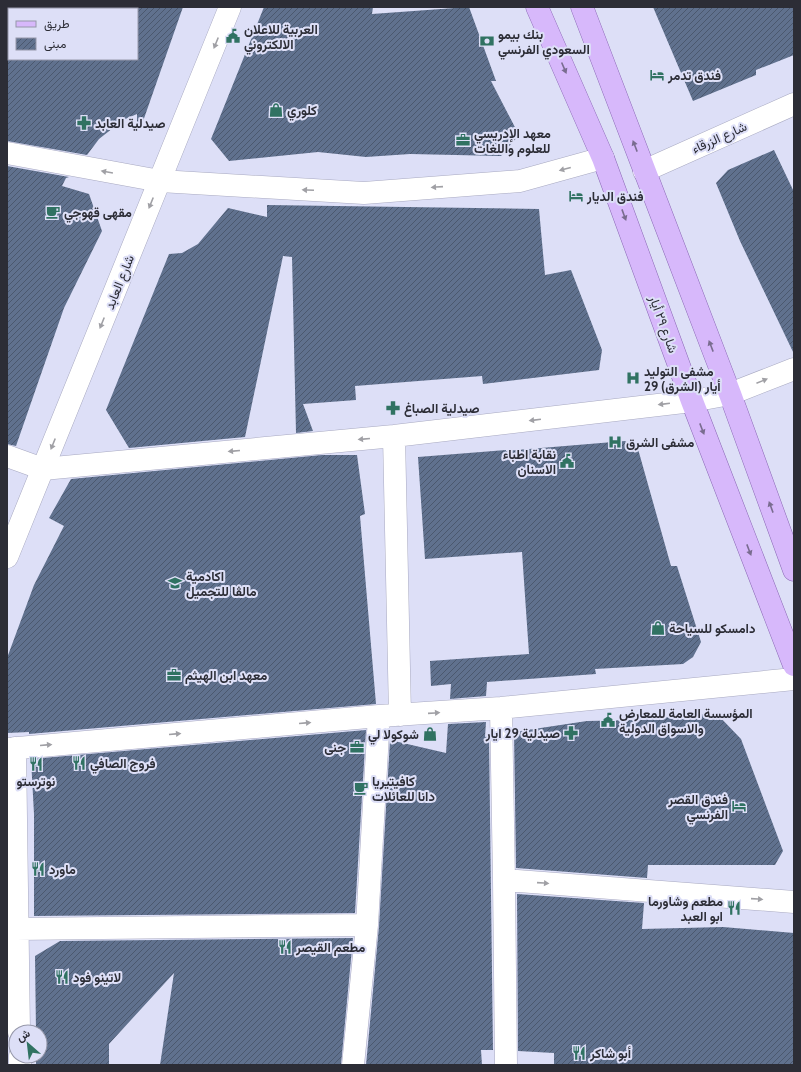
<svg xmlns="http://www.w3.org/2000/svg" width="801" height="1072" viewBox="0 0 801 1072" font-family="Cabin,Vazirmatn,sans-serif">
<style>
.building{fill:url(#building-hatch)}
.lines{fill:none;stroke-linecap:round;stroke-linejoin:round}
.minor-casing{stroke:#a8a9c1;stroke-width:23}
.secondary-casing{stroke:#a8a9c1;stroke-width:23}
.primary-casing{stroke:#8a68b5;stroke-width:23}
.minor{stroke:#fff;stroke-width:22}
.secondary{stroke:#fff;stroke-width:22}
.primary{stroke:#d7b8fb;stroke-width:22}
.oneway{fill:#a0a0a5}
.oneway2{fill:#796c8f}
.labels{text-anchor:middle;dominant-baseline:central;stroke-width:4;stroke-linejoin:round;paint-order:stroke}
.poi-label{font-size:13px;font-weight:bold;fill:#2c2d36;stroke:#dddff7;text-anchor:start}
.street-label{font-size:13px;fill:#2c2d36;stroke:#dddff7}
</style>
<defs>
<pattern id="building-hatch" width="6" height="6" patternUnits="userSpaceOnUse"><rect width="6" height="6" fill="#60718e"/><path d="M-1 1l2-2M0 6l6-6M5 7l2-2" fill="none" stroke="#4b586e"/></pattern>
</defs>
<rect width="100%" height="100%" fill="#dddff7"/>
<path class="building" d="M137 7H183L141 127H137V114L123 120 99 139 87 155 7 141V59H137Z
M264 7H373L372 14 469 7 496 81H491L519 135 501 156 410 154 366 157 318 152 229 161 211 139Z
M653 7H794V55L756 70V75L693 101Z
M774 150 794 192V354L740 241 716 183 728 170Z
M7 166 69 177 66 178 62 186 89 194 102 231 64 308 16 446 7 444Z
M267 205 539 209 545 275 571 270 602 350 599 370 483 384 482 376 355 386 356 400 303 404 313 431 296 433 292 257 283 256 245 437 129 448 106 410 169 254 182 253 198 244 228 208 267 217Z
M625 441 638 449 671 566H677L701 642 693 657 683 664 595 669 596 674 487 682 486 696 450 699 451 684 431 686 430 661 529 654 522 552 425 559 418 457 506 450V451Z
M322 455H357L365 514 360 516 376 704 29 734V732L7 733V658L34 585 64 526 49 518 71 479Z
M716 713 741 739 783 851 775 865H648L647 878 516 868 514 732 587 721 637 720Z
M486 722 485 737 489 736 493 1050H481L482 1065H366L379 926 390 740 446 753 448 724Z
M366 730 355 913 34 916V814L31 759Z
M517 894 644 903 642 929 723 927 794 933V1065H554V1053L518 1051Z
M353 938 341 1065H160L174 973 109 1044V1065H36V1056H40V1032H36L35 956 60 941Z"/>
<g class="lines">
<defs>
<path id="minor" d="M7 153 160 181 364 193 520 181 603 158
M644 171 794 104
M394 436 400 715
M7 456 43 469 394 436 692 401 730 394 794 369
M501 708 504 880 506 1065
M15 748 19 1032
M7 749 379 716 501 708 794 679
M504 880 794 902
M16 929 367 925
M20 1056V1065
M353 1065 367 925 379 716"/>
<path id="secondary" d="M7 557 230 7"/>
<path id="primary" d="M537 7 603 158 692 401 794 665
M582 7 730 394 794 570"/>
</defs>
<use href="#minor" class="minor-casing"/>
<use href="#secondary" class="secondary-casing"/>
<use href="#primary" class="primary-casing"/>
<use href="#minor" class="minor"/>
<use href="#secondary" class="secondary"/>
<use href="#primary" class="primary"/>
</g>
<defs><path id="oneway-solid" d="M-6-.8H1V-3.2L6.5 0L1 3.2V.8H-6Z"/></defs>
<g class="oneway">
<use href="#oneway-solid" transform="translate(216 43) rotate(112)"/>
<use href="#oneway-solid" transform="translate(565 169) rotate(165)"/>
<use href="#oneway-solid" transform="translate(107 172) rotate(-170)"/>
<use href="#oneway-solid" transform="translate(437 187) rotate(176)"/>
<use href="#oneway-solid" transform="translate(308 190) rotate(-177)"/>
<use href="#oneway-solid" transform="translate(151 203) rotate(112)"/>
<use href="#oneway-solid" transform="translate(102 323) rotate(112)"/>
<use href="#oneway-solid" transform="translate(762 381) rotate(-22)"/>
<use href="#oneway-solid" transform="translate(664 404) rotate(173)"/>
<use href="#oneway-solid" transform="translate(535 420) rotate(173)"/>
<use href="#oneway-solid" transform="translate(364 439) rotate(175)"/>
<use href="#oneway-solid" transform="translate(53 444) rotate(112)"/>
<use href="#oneway-solid" transform="translate(234 451) rotate(175)"/>
<use href="#oneway-solid" transform="translate(434 713) rotate(-4)"/>
<use href="#oneway-solid" transform="translate(305 723) rotate(-5)"/>
<use href="#oneway-solid" transform="translate(175 734) rotate(-5)"/>
<use href="#oneway-solid" transform="translate(46 745) rotate(-5)"/>
<use href="#oneway-solid" transform="translate(543 883) rotate(4)"/>
<use href="#oneway-solid" transform="translate(757 899) rotate(4)"/>
</g>
<g class="oneway2">
<use href="#oneway-solid" transform="translate(564 68) rotate(67)"/>
<use href="#oneway-solid" transform="translate(635 146) rotate(-111)"/>
<use href="#oneway-solid" transform="translate(624 215) rotate(70)"/>
<use href="#oneway-solid" transform="translate(711 346) rotate(-111)"/>
<use href="#oneway-solid" transform="translate(702 429) rotate(69)"/>
<use href="#oneway-solid" transform="translate(771 507) rotate(-110)"/>
<use href="#oneway-solid" transform="translate(749 550) rotate(69)"/>
</g>
<defs>
<symbol id="civic-bare" viewBox="-9 -9 18 18"><path d="M-.6-6.5H3V-4.5H.6V-3L4-1V1h2V6H-6V1h2V-1L-.6-3ZM-1.2 2.5V6h2.4V2.5Z" fill="#307262" stroke="#dddff7" stroke-width="2.5" paint-order="stroke"/></symbol>
<symbol id="bank-bare" viewBox="-9 -9 18 18"><path d="M-6-4H6V4H-6ZM0-2.3a2.3 2.3 0 1 0 0 4.6a2.3 2.3 0 1 0 0-4.6Z" fill="#307262" stroke="#dddff7" stroke-width="2.5" paint-order="stroke"/></symbol>
<symbol id="hotel-bare" viewBox="-9 -9 18 18"><path d="M-6-4.5h1.5V1H6V5H4.5V3h-9V5H-6ZM-4 0a1.8 1.8 0 1 1 3.6 0ZM.5 0V-2.5h3Q6-2.5 6 0Z" fill="#307262" stroke="#dddff7" stroke-width="2.5" paint-order="stroke"/></symbol>
<symbol id="shop-bare" viewBox="-9 -9 18 18"><path d="M-5-2.5h2.3a2.7 3.5 0 0 1 5.4 0H5L5.5 6h-11ZM-1.5-2.5h3a1.5 2.3 0 0 0-3 0Z" fill="#307262" stroke="#dddff7" stroke-width="2.5" paint-order="stroke"/></symbol>
<symbol id="pharmacy-bare" viewBox="-9 -9 18 18"><path d="M-2-6h4v4h4v4h-4v4h-4v-4h-4v-4h4Z" fill="#307262" stroke="#dddff7" stroke-width="2.5" paint-order="stroke"/></symbol>
<symbol id="office-bare" viewBox="-9 -9 18 18"><path d="M-6-3h4V-5.5h4V-3h4V5H-6ZM-1-4.5V-3h2v-1.5ZM-6 0V1H6V0Z" fill="#307262" stroke="#dddff7" stroke-width="2.5" paint-order="stroke"/></symbol>
<symbol id="cafe-bare" viewBox="-9 -9 18 18"><path d="M-5.5-4.5H6V0H3Q3 3.5 0 3.5H-2.5Q-5.5 3.5-5.5 0ZM3-3.2v2h1.7v-2ZM-6 4.5H4V6H-6Z" fill="#307262" stroke="#dddff7" stroke-width="2.5" paint-order="stroke"/></symbol>
<symbol id="hospital-bare" viewBox="-9 -9 18 18"><path d="M-5-5h3v3.5h4V-5h3V5h-3V1.5h-4V5h-3Z" fill="#307262" stroke="#dddff7" stroke-width="2.5" paint-order="stroke"/></symbol>
<symbol id="school-bare" viewBox="-9 -9 18 18"><path d="M0-5L7-2L0 1L-7-2ZM-4 1L0 2.5L4 1V4Q0 6-4 4Z" fill="#307262" stroke="#dddff7" stroke-width="2.5" paint-order="stroke"/></symbol>
<symbol id="restaurant-bare" viewBox="-9 -9 18 18"><path d="M-5-6h1v4h1v-4h1v4h1v-4h1v5L-1.5 .5V6h-2V.5L-5-1ZM5-6V6H3V1.5H1.5Q1.5-4 5-6Z" fill="#307262" stroke="#dddff7" stroke-width="2.5" paint-order="stroke"/></symbol>
</defs>
<g fill-rule="evenodd">
<use href="#civic-bare" x="223" y="26" width="20" height="20"/>
<use href="#bank-bare" x="477" y="31" width="20" height="20"/>
<use href="#hotel-bare" x="647" y="65" width="20" height="20"/>
<use href="#shop-bare" x="266" y="100" width="20" height="20"/>
<use href="#pharmacy-bare" x="74" y="113" width="20" height="20"/>
<use href="#office-bare" x="453" y="130" width="20" height="20"/>
<use href="#hotel-bare" x="566" y="186" width="20" height="20"/>
<use href="#cafe-bare" x="43" y="202" width="20" height="20"/>
<use href="#hospital-bare" x="623" y="368" width="20" height="20"/>
<use href="#pharmacy-bare" x="383" y="398" width="20" height="20"/>
<use href="#hospital-bare" x="605" y="432" width="20" height="20"/>
<use href="#civic-bare" x="557" y="451" width="20" height="20"/>
<use href="#school-bare" x="165" y="573" width="20" height="20"/>
<use href="#shop-bare" x="648" y="618" width="20" height="20"/>
<use href="#office-bare" x="164" y="665" width="20" height="20"/>
<use href="#civic-bare" x="598" y="710" width="20" height="20"/>
<use href="#pharmacy-bare" x="561" y="723" width="20" height="20"/>
<use href="#shop-bare" x="420" y="724" width="20" height="20"/>
<use href="#office-bare" x="347" y="737" width="20" height="20"/>
<use href="#restaurant-bare" x="69" y="753" width="20" height="20"/>
<use href="#restaurant-bare" x="26" y="754" width="20" height="20"/>
<use href="#cafe-bare" x="351" y="778" width="20" height="20"/>
<use href="#hotel-bare" x="729" y="796" width="20" height="20"/>
<use href="#restaurant-bare" x="28" y="859" width="20" height="20"/>
<use href="#restaurant-bare" x="724" y="898" width="20" height="20"/>
<use href="#restaurant-bare" x="275" y="937" width="20" height="20"/>
<use href="#restaurant-bare" x="52" y="967" width="20" height="20"/>
<use href="#restaurant-bare" x="569" y="1043" width="20" height="20"/>
</g>
<g class="labels">
<g class="poi-label">
<text x="244" y="29">العربية للاعلان<tspan x="244" dy="15">الالكتروني</tspan></text>
<text x="498" y="34">بنك بيمو<tspan x="498" dy="15">السعودي الفرنسي</tspan></text>
<text x="668" y="75">فندق تدمر</text>
<text x="287" y="110">كلوري</text>
<text x="95" y="123">صيدلية العابد</text>
<text x="474" y="133">معهد الإدريسي<tspan x="474" dy="15">للعلوم واللغات</tspan></text>
<text x="587" y="196">فندق الديار</text>
<text x="64" y="212">مقهى قهوجي</text>
<text x="644" y="371">مشفى التوليد<tspan x="644" dy="15">29 أيار (الشرق)</tspan></text>
<text x="404" y="408">صيدلية الصباغ</text>
<text x="626" y="442">مشفى الشرق</text>
<text x="556" y="454" text-anchor="end">نقابة اطباء<tspan x="556" dy="15">الاسنان</tspan></text>
<text x="186" y="576">اكادمية<tspan x="186" dy="15">مالڤا للتجميل</tspan></text>
<text x="669" y="628">دامسكو للسياحة</text>
<text x="185" y="675">معهد ابن الهيثم</text>
<text x="619" y="713">المؤسسة العامة للمعارض<tspan x="619" dy="15">والاسواق الدولية</tspan></text>
<text x="560" y="733" text-anchor="end">صيدلية 29 ايار</text>
<text x="419" y="734" text-anchor="end">شوكولا لي</text>
<text x="346" y="747" text-anchor="end">جنى</text>
<text x="90" y="763">فروج الصافي</text>
<text x="36" y="781" text-anchor="middle">نوترستو</text>
<text x="372" y="781">كافيتيريا<tspan x="372" dy="15">دانا للعائلات</tspan></text>
<text x="728" y="799" text-anchor="end">فندق القصر<tspan x="728" dy="15">الفرنسي</tspan></text>
<text x="49" y="869">ماورد</text>
<text x="723" y="901" text-anchor="end">مطعم وشاورما<tspan x="723" dy="15">ابو العبد</tspan></text>
<text x="296" y="947">مطعم القيصر</text>
<text x="73" y="977">لاتينو فود</text>
<text x="590" y="1053">أبو شاكر</text>
</g>
<g class="street-label">
<text transform="translate(719 137) rotate(-24)">شارع الزرقاء</text>
<text transform="translate(119 282) rotate(-68)">شارع العابد</text>
<text transform="translate(664 324) rotate(70)">شارع ٢٩ أيار</text>
</g>
</g>
<rect width="801" height="1072" fill="none" stroke="#2c2d36" stroke-width="16"/>
<rect x="8" y="8" width="130" height="52" fill="#dddff7" stroke="#9698aa"/>
<rect x="16" y="21" width="20" height="6" fill="#d7b8fb" stroke="#9698aa"/>
<text x="44" y="28" font-size="12" fill="#2c2d36">طريق</text>
<rect x="16" y="38" width="20" height="12" fill="url(#building-hatch)" stroke="#9698aa"/>
<text x="44" y="48" font-size="12" fill="#2c2d36">مبنى</text>
<g transform="translate(28 1044) rotate(332)"><circle r="19" fill="#dddff7" stroke="#9698aa"/>
<path d="M0-3L7 15L0 10L-7 15Z" fill="#307262"/>
<text y="-6" font-size="11" font-weight="bold" text-anchor="middle" fill="#2c2d36">ش</text>
</g>
</svg>
